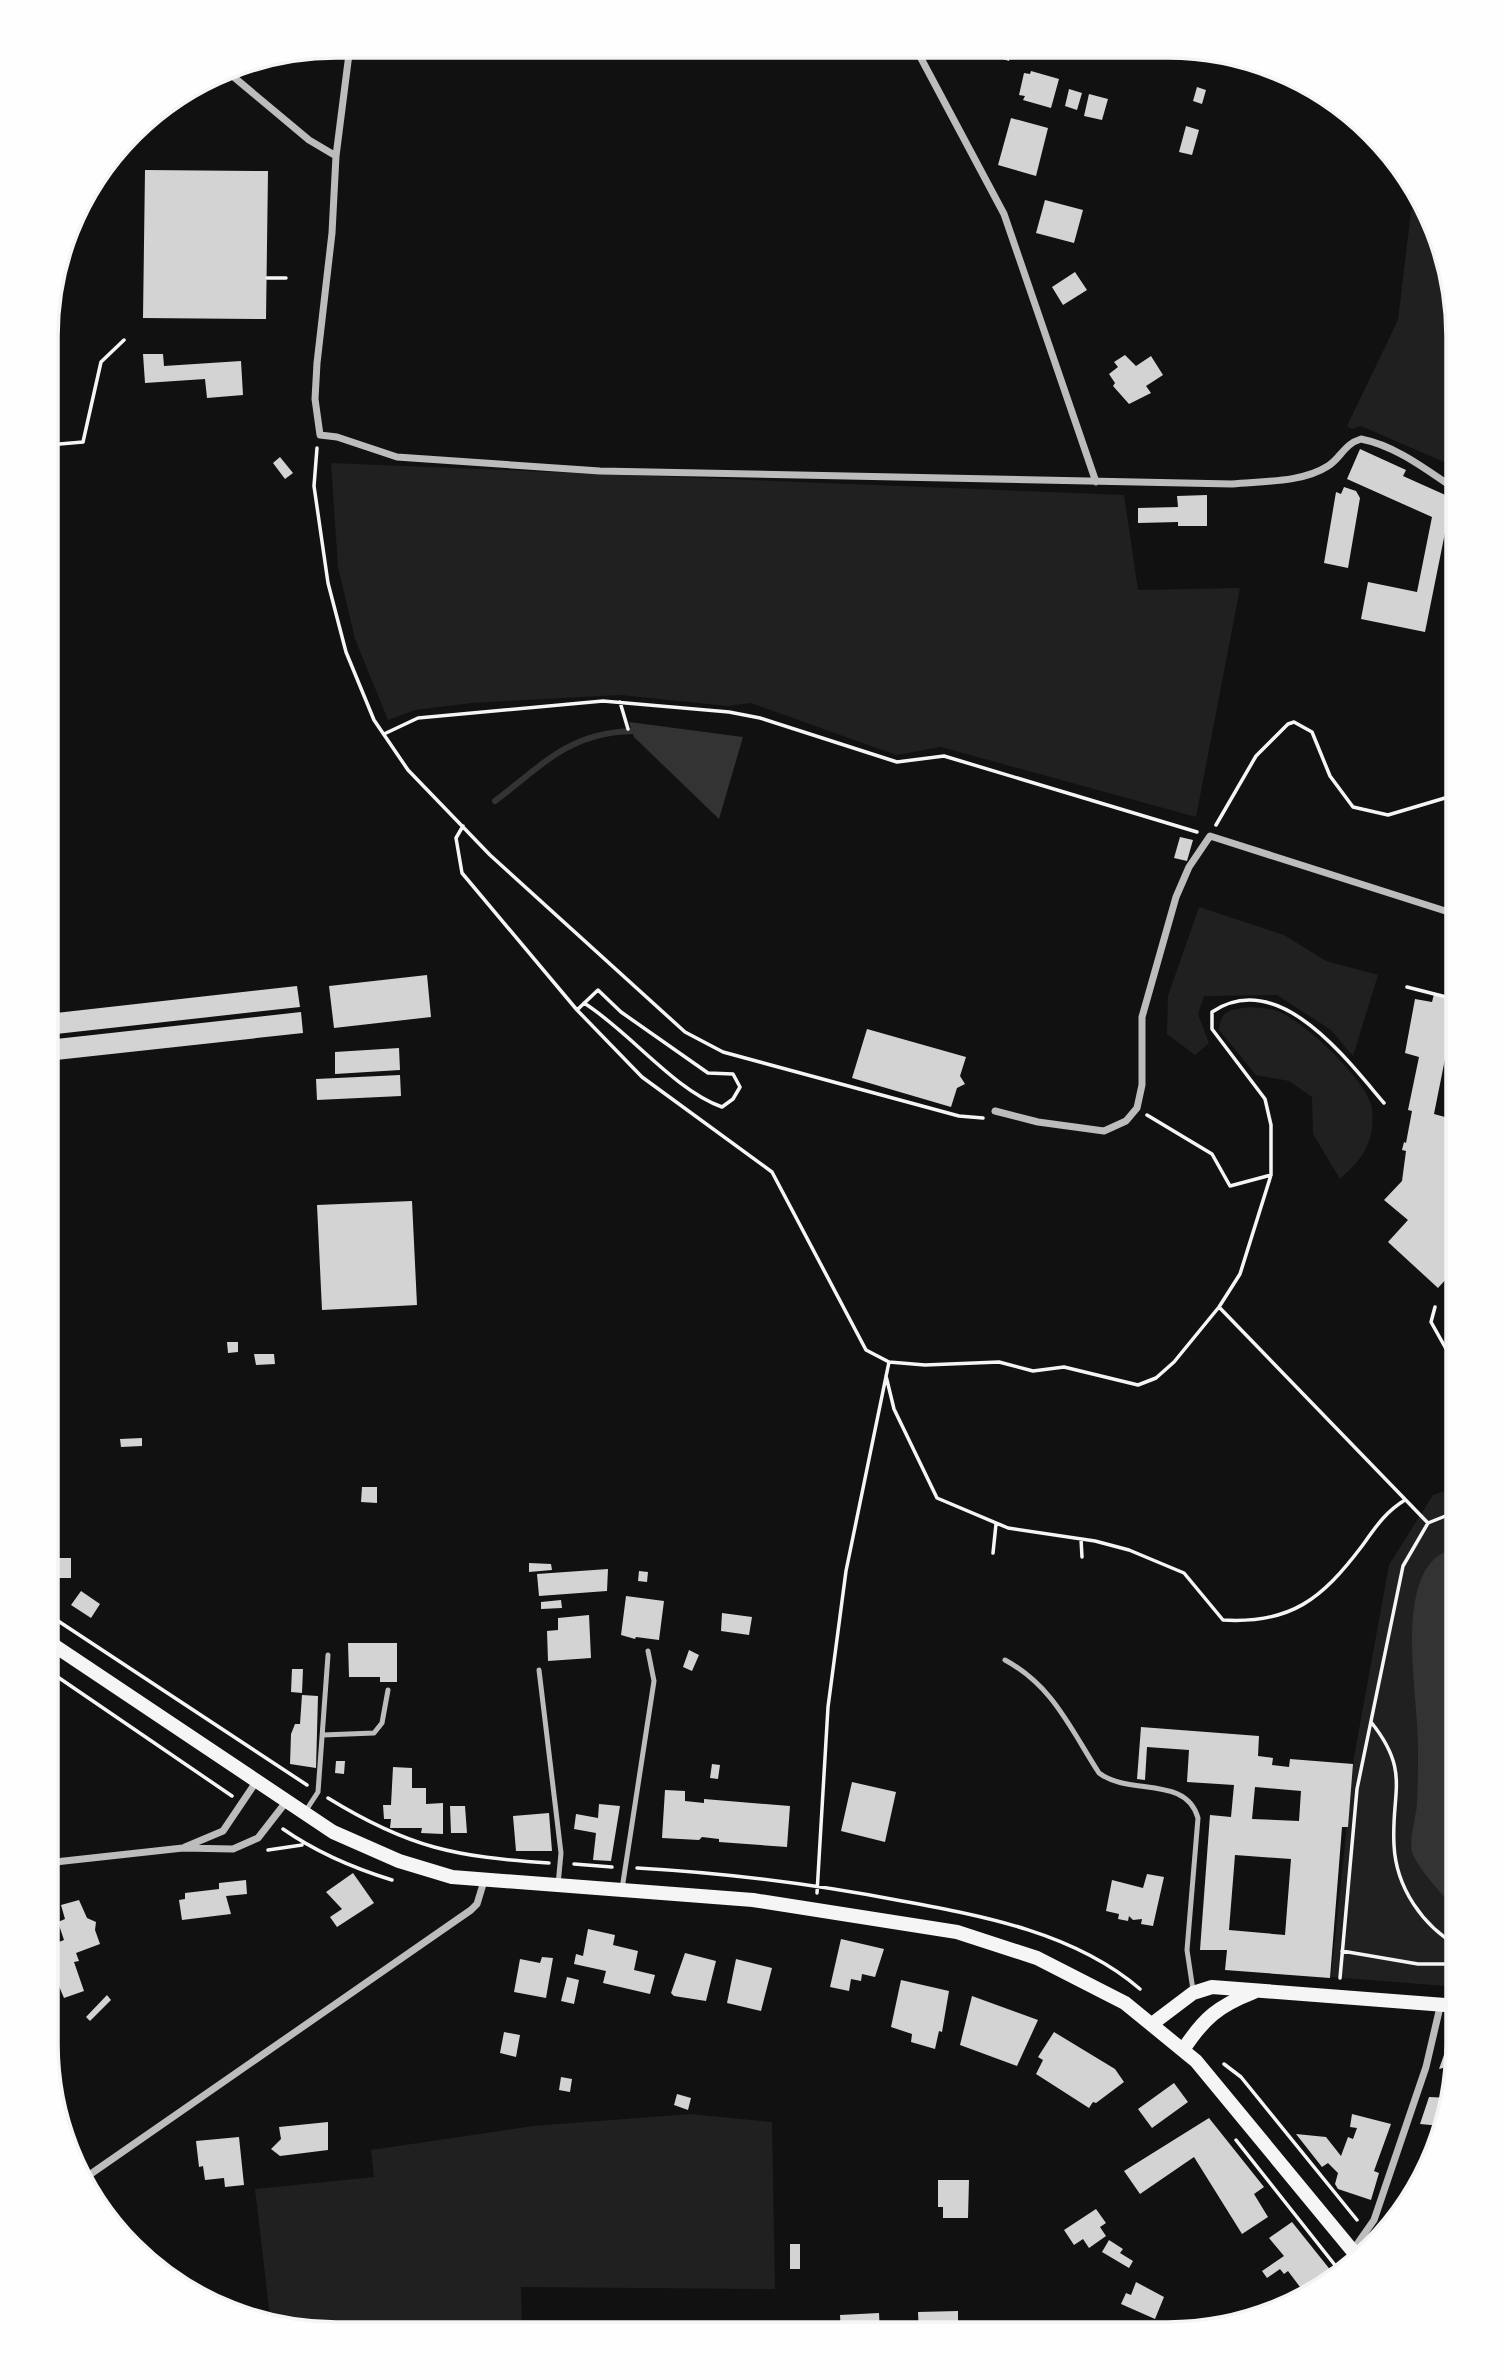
<svg xmlns="http://www.w3.org/2000/svg" width="1504" height="2380" viewBox="0 0 1504 2380" font-family="'PT Sans Narrow',sans-serif">
<style>
.green{fill:#202020}
.water{fill:#333}
.lines{fill:none;stroke-linecap:round;stroke-linejoin:round}
.stream{stroke:#333;stroke-width:6}
.building{fill:#d3d3d3;fill-rule:evenodd}
.path{stroke:#f5f5f5;stroke-width:3.5}
.service{stroke:#bcbcbc;stroke-width:5}
.minor{stroke:#bcbcbc;stroke-width:7}
.secondary{stroke:#f5f5f5;stroke-width:14}
.rim{fill:none;stroke:#f5f5f5;stroke-width:3.5}
</style>
<rect width="100%" height="100%" fill="#111"/>
<path class="green" d="M1414 187 1436 224 1458 335V468L1361 426 1352 429 1347 426 1398 320Z
M331 463 1124 495 1138 590 1240 588 1196 817 941 747 896 755 751 703 728 706 620 695 472 703 415 710 388 720 355 639 338 567Z
M1199 907 1284 935 1326 961 1378 975 1353 1056 1331 1030 1277 995 1204 996 1198 1014 1209 1043 1195 1055 1167 1034 1168 996Z
M1250 1007C1258 1008 1268 1008 1277 1011 1302 1019 1370 1083 1372 1109 1375 1143 1363 1158 1340 1179L1313 1134 1312 1097 1289 1081 1256 1075 1219 1030C1221 1009 1231 1010 1250 1007Z
M1458 1487V1987L1331 1977 1354 1757 1389 1565 1433 1495Z
M690 2114 772 2122 775 2289 521 2287 522 2333 298 2332 271 2325 255 2189 374 2177 371 2150 533 2126Z"/>
<path class="water" d="M629 722 743 737 719 819 634 737Z
M1458 1548V1910C1446 1900 1416 1866 1412 1852 1409 1838 1416 1817 1417 1804 1418 1786 1418 1768 1418 1750 1420 1701 1387 1558 1458 1548Z"/>
<g class="lines">
<path class="stream" d="M495 801C543 765 568 733 632 731"/>
</g>
<path class="building" d="M963 47H1006L1012 49 1009 61Z
M1031 71 1059 79 1051 108 1023 100 1025 96 1019 95 1024 73 1030 74Z
M1197 87 1206 90 1202 104 1193 101Z
M1069 89 1082 93 1077 110 1065 106Z
M1089 94 1108 99 1102 120 1084 116Z
M1011 118 1048 128 1036 176 998 165Z
M1186 126 1199 130 1192 155 1179 152Z
M145 170 268 171 266 319 143 318Z
M1045 200 1083 210 1074 243 1036 233Z
M64 245H70L69 256H61Z
M1075 272 1087 290 1063 305 1052 287Z
M143 354H163L164 366 241 361 243 395 207 398 205 379 145 383Z
M1125 355 1136 366 1151 356 1163 375 1146 386 1151 393 1129 404 1113 386 1115 383 1109 374 1118 367 1114 362Z
M1360 449 1406 470 1403 476 1452 498 1425 632 1361 619 1368 582 1417 592 1432 517 1347 479Z
M280 457 293 473 285 479 273 463Z
M1344 487 1356 491 1360 498 1348 568 1324 563 1336 492 1341 494Z
M1207 495V526H1178V522L1138 523V508L1178 507 1177 496Z
M1180 837 1193 840 1187 861 1174 858Z
M427 975 431 1017 334 1028 329 986Z
M297 986 300 1007 47 1035V1014Z
M1434 994 1457 999 1434 1114 1456 1120 1458 1114V1266L1438 1288 1388 1242 1408 1220 1384 1200 1402 1181 1406 1151 1402 1150 1404 1142 1406 1143 1412 1111 1408 1110 1419 1057 1405 1053 1415 999 1432 1002Z
M301 1012 303 1033 47 1061V1040Z
M867 1029 966 1057 960 1076 965 1084 957 1088 951 1107 852 1078Z
M399 1048 400 1070 335 1074V1052Z
M400 1075 401 1096 317 1100 316 1079Z
M412 1201 417 1305 322 1310 317 1205Z
M227 1342H238V1352L228 1353Z
M254 1354H274L275 1364 256 1365Z
M142 1438V1446L121 1447 120 1439Z
M362 1487H377V1503L361 1502Z
M46 1558H71V1578H46Z
M529 1563 551 1564 552 1570 529 1572Z
M608 1569 607 1591 539 1596 537 1574Z
M639 1571 648 1572 647 1582 638 1581Z
M81 1591 100 1604 91 1618 71 1605Z
M626 1596 664 1601 659 1640 636 1637 635 1639 621 1635Z
M561 1600 562 1608 541 1609V1602Z
M722 1613 752 1617 749 1635 721 1631Z
M589 1615 591 1658 548 1661 547 1631 558 1630V1618Z
M348 1643H397V1682H380V1677H349Z
M689 1650 699 1655 692 1671 683 1667Z
M292 1669H303L302 1693 291 1692Z
M302 1695 318 1696 316 1768 290 1764 291 1734 295 1724H300Z
M1141 1727 1259 1736 1258 1756 1273 1758 1272 1765 1289 1767 1290 1759 1353 1764 1348 1827H1342L1330 1978 1225 1970 1227 1950H1200L1210 1815 1231 1817 1234 1785 1187 1782 1189 1750 1147 1747 1145 1780 1137 1779ZM1255 1787 1301 1791 1299 1821 1252 1819ZM1235 1855 1291 1859 1285 1935 1229 1930Z
M336 1761H345L344 1774 335 1773Z
M712 1764 720 1765 718 1779 710 1778Z
M393 1767 412 1768V1788H426V1804L443 1803V1834L421 1833 422 1828H390L391 1819H384L383 1805H391Z
M852 1782 896 1792 885 1842 841 1831Z
M665 1790 685 1791V1801L704 1803V1799L790 1806 787 1847 719 1842V1839L702 1837 699 1840 662 1838Z
M599 1804 620 1806 611 1861 593 1860 596 1833 574 1829 576 1814 598 1818Z
M450 1806H465L467 1833H451Z
M549 1813 552 1851H516L513 1816Z
M353 1873 374 1903 337 1927 330 1917 342 1909 326 1892Z
M1147 1874 1164 1877 1153 1926 1141 1924 1142 1919 1133 1920 1129 1916 1128 1921 1118 1919 1119 1914 1106 1911 1112 1880 1143 1888Z
M246 1880 247 1894 226 1896 231 1914 182 1920 179 1900 185 1899V1893L219 1889V1883Z
M79 1900 87 1918 96 1922 95 1930 100 1944 76 1953 79 1961 74 1962 84 1991 64 1998 53 1972 48 1973 46 1966V1947L64 1940 58 1922 65 1919 61 1905Z
M588 1929 615 1935 613 1945 638 1951 634 1970 655 1975 650 1994 603 1983 606 1971 574 1964 576 1954 583 1956Z
M841 1939 884 1949 875 1977 862 1974 861 1981 851 1979 849 1991 830 1987Z
M685 1953 716 1961 706 2001 674 1996 671 1993Z
M542 1957 553 1958 546 1998 514 1992 520 1959 540 1963Z
M736 1959 772 1968 761 2011 727 2003Z
M567 1977 579 1980 574 2004 561 2001Z
M901 1980 949 1991 942 2032 939 2031 935 2049 911 2042 912 2034 891 2027Z
M107 1995 111 2000 90 2021 86 2017Z
M972 1996 1038 2020 1017 2066 960 2045Z
M504 2032 520 2035 516 2057 500 2053Z
M1054 2032 1115 2069 1124 2082 1096 2103 1093 2102 1089 2108 1036 2074 1043 2060 1038 2057Z
M1458 2033V2064L1439 2069 1450 2038Z
M561 2077 572 2079 570 2092 559 2090Z
M1174 2083 1188 2102 1152 2128 1138 2109Z
M677 2094 691 2098 688 2110 674 2105Z
M1429 2097 1451 2098 1443 2138 1435 2155 1433 2152 1442 2126 1420 2124Z
M1352 2114 1391 2124 1374 2171 1379 2173 1371 2200 1338 2189 1335 2184 1338 2173 1328 2163 1322 2167 1296 2134 1326 2137 1341 2156 1348 2137 1353 2139 1357 2128 1350 2127Z
M1209 2118 1264 2187 1254 2194 1268 2217 1242 2234 1194 2157 1140 2194 1124 2171Z
M328 2122V2150L280 2156 271 2149 281 2139 279 2127Z
M239 2137 244 2185 225 2187 224 2178 205 2180 203 2166 199 2167 196 2141Z
M1420 2175 1424 2177 1414 2197 1412 2196Z
M938 2180H969L968 2218H943V2207H938Z
M1096 2209 1106 2223 1100 2227 1106 2236 1089 2248 1083 2239 1074 2245 1064 2230Z
M1292 2222 1336 2277 1283 2310 1286 2303 1303 2291 1288 2271 1284 2274 1280 2269 1267 2278 1262 2271 1284 2256 1269 2238Z
M1109 2240 1123 2249 1120 2253 1133 2261 1129 2268 1102 2252Z
M790 2244H800V2269H790Z
M1136 2282 1164 2297 1155 2319 1121 2304 1126 2293 1131 2295Z
M958 2311V2334H919L918 2312Z
M879 2313 880 2334H841L840 2315Z
M982 2325 999 2326V2330L1027 2334H980Z"/>
<g class="lines">
<path class="path" d="M267 278H286
M48 445 83 442 101 362 124 340
M317 448 314 486 328 583 346 652 374 720 408 770 490 855 685 1032 723 1052 959 1116 983 1118
M620 702 628 729
M384 734 418 718 603 701 729 712 760 718 897 762 944 756 1197 832
M1216 825 1256 756 1288 724 1294 722 1312 732 1330 776 1353 807 1388 815 1445 798H1458
M463 826 456 838 462 873 577 1010 642 1077 772 1172 866 1350 889 1362 925 1365 999 1362 1033 1371 1064 1367 1138 1385 1156 1378 1174 1362 1219 1307 1240 1274 1271 1175V1125L1265 1099 1212 1029V1012C1279 967 1347 1060 1384 1103
M1458 956V955
M1407 987 1458 1000
M577 1010 598 990 621 1012 708 1073 733 1074 740 1087 733 1099 722 1107C674 1090 629 1031 584 1003
M1147 1115 1212 1154 1230 1186 1271 1175
M1219 1307 1428 1523
M1435 1307 1431 1322 1458 1370
M886 1376 894 1409 937 1498 1008 1528 1095 1541 1129 1550 1184 1573 1223 1620C1291 1624 1322 1599 1362 1546 1375 1528 1385 1512 1405 1500
M1081 1539 1082 1557
M993 1553 996 1524
M46 1613 307 1785
M46 1669 232 1796
M1371 1722C1411 1772 1391 1791 1394 1845 1396 1888 1423 1926 1458 1946
M328 1798C409 1848 456 1857 549 1863
M283 1829C316 1852 353 1868 392 1880
M268 1850 302 1845
M574 1864 612 1867
M637 1868C726 1873 814 1884 902 1901 984 1916 1075 1933 1140 1989
M817 1893 828 1707 846 1571 889 1362
M1342 1951 1418 1964H1458
M1340 1978 1357 1789 1403 1566 1428 1523 1458 1511
M1224 2064 1241 2077 1357 2220
M1236 2140 1342 2274"/>
<path class="service" d="M1005 1660C1053 1686 1070 1728 1099 1773 1129 1796 1186 1775 1198 1818L1187 1950 1193 1990
M539 1670 561 1853 558 1885
M323 1735 374 1733 382 1723 388 1690
M305 1812 318 1792 328 1655
M622 1889 654 1681 648 1651"/>
<path class="minor" d="M350 46 336 156 332 233 317 363 315 399 320 435 337 437 397 457 600 471 1232 484C1261 481 1302 483 1328 466 1341 458 1344 444 1361 439 1397 446 1428 471 1458 491
M915 47 1004 214 1096 482
M223 68 309 140 336 156
M995 1111 1038 1122 1104 1131 1126 1121 1137 1108 1142 1085V1017L1176 897 1189 867 1210 836 1458 915
M185 1847 223 1831 256 1782
M46 1863 183 1848 233 1849 258 1838 286 1802
M82 2180 471 1910 477 1904 484 1881
M1353 2250 1374 2220 1426 2067 1440 2007"/>
<path class="secondary" d="M46 1640 333 1832 399 1861 452 1877 753 1900 957 1932 1037 1958 1125 2003 1196 2061 1361 2261
M1152 2024 1193 1993 1212 1987 1458 2006
M1183 2050C1204 2018 1218 2006 1254 1992"/>
</g>
<path d="M0 0H1504V2380H0ZM336 58H1168A278 278 0 0 1 1446 336V2044A278 278 0 0 1 1168 2322H336A278 278 0 0 1 58 2044V336A278 278 0 0 1 336 58Z" fill="#fefefe" fill-rule="evenodd"/>
<path class="rim" d="M336 58H1168A278 278 0 0 1 1446 336V2044A278 278 0 0 1 1168 2322H336A278 278 0 0 1 58 2044V336A278 278 0 0 1 336 58Z"/>
</svg>
